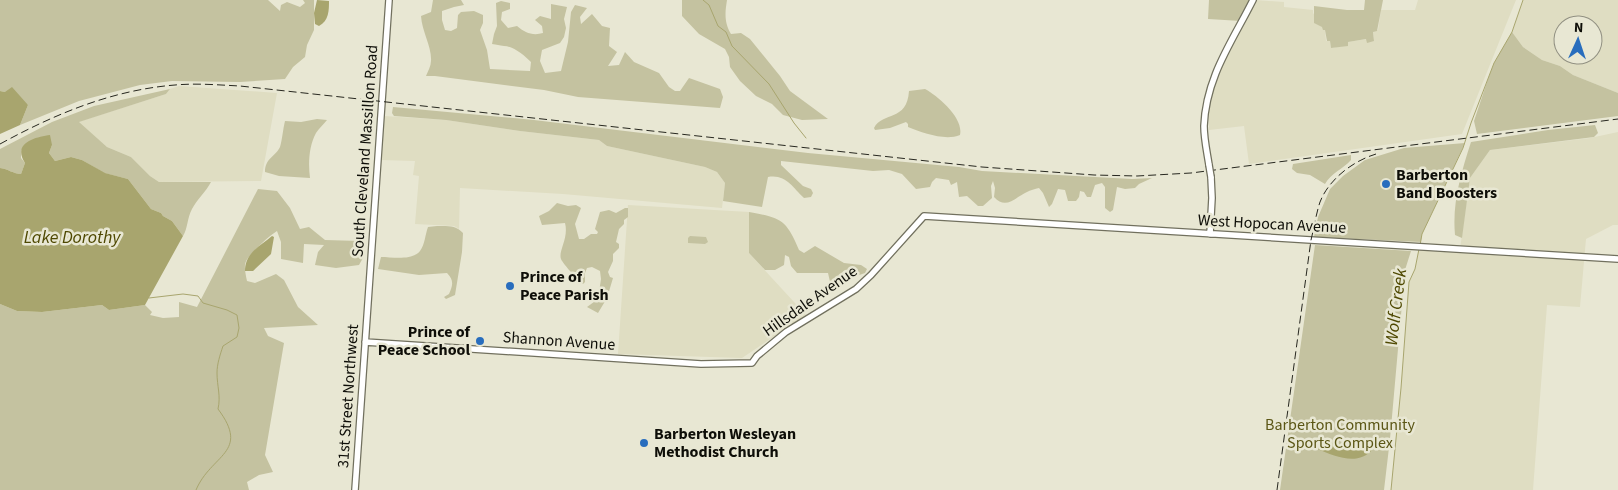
<svg xmlns="http://www.w3.org/2000/svg" width="1618" height="490" viewBox="0 0 1618 490" font-family="'Source Sans 3',sans-serif">
<style>
.built{fill:#dfddc2;fill-rule:evenodd}
.green{fill:#c4c2a0}
.water{fill:#a8a56e}
.lines{fill:none;stroke-linecap:round;stroke-linejoin:round}
.stream{stroke:#a8a56e;stroke-width:1}
.secondary-casing{stroke:#71705e;stroke-width:8}
.secondary{stroke:#fff;stroke-width:5.5}
.rail{stroke:#27271f;stroke-width:1;stroke-dasharray:8 4;stroke-linecap:butt}
.secondary-bridge-casing{stroke:#71705e;stroke-width:8;stroke-linecap:butt}
.secondary-bridge{stroke:#fff;stroke-width:5.5}
.poi-dot{fill:#286dbd;stroke:#e8e7d3;stroke-width:2}
.labels{text-anchor:middle;dominant-baseline:central;stroke-width:5;stroke-linejoin:round;paint-order:stroke}
.street-label{font-size:16px;fill:#0e0e08;stroke:#e8e7d3}
.poi-label{font-size:16px;font-weight:bold;fill:#0e0e08;stroke:#e8e7d3;text-anchor:start}
.park-label{font-size:16px;fill:#5b5615;stroke:#e8e7d3}
.water-label{font-size:18px;font-style:italic;fill:#4e4801;stroke:#e8e7d3}
</style>
<rect width="100%" height="100%" fill="#e8e7d3"/>
<path class="built" d="M1255 0 1284 2V7L1313 10V13L1325 30 1326 41H1330L1331 48 1348 45V42L1367 39 1374 41 1373 31 1378 30 1381 10H1415L1418 0H1516L1462 134 1249 164 1244 126 1209 130V101L1219 71Z
M1523 0H1618V93L1573 75 1560 66 1542 60 1523 47 1512 32ZM1563 25H1593V55H1563Z
M179 86 277 93 261 181 159 182 150 176 131 157 107 147 78 122 166 94 170 89Z
M384 116 446 120 520 131 599 140 607 146 705 167 717 172 725 183 722 208 563 194 460 188 459 229 454 226 415 224 419 176 413 175 415 161 381 160Z
M1618 132V225H1613L1586 239 1580 307 1547 305 1533 490H1391L1401 388 1409 282 1415 269 1419 247 1460 249 1470 178 1490 150 1590 138Z
M628 205 749 212V253L806 315 742 358 618 354Z"/>
<path class="green" d="M0 0H268L280 11 281 5 287 2 300 7 305 3 303 0H314V30L307 45 305 57 293 67 285 79 240 82 172 81 140 85 79 101 20 125 28 105 5 92 0 91Z
M433 0H461L464 5 454 7 442 11V20L445 30 451 31 457 28 458 15 461 12 474 11 483 15V23L480 30 487 50 490 69 530 71 531 62C525 56 513 46 504 46 499 45 497 45 492 44L494 34 497 26 496 3 501 1 510 3V9L502 12 501 20 508 28 517 26C525 33 533 36 543 33L542 26 535 20 540 16 551 19V4L567 7 564 19 566 28 564 37 560 43 542 50 540 61 545 73 561 71 568 42 571 12 575 5 587 8 580 17 581 24 592 14 602 26 610 28 609 46 617 52 608 66 619 65 625 52 634 62 659 73 669 87 675 91H680L689 78 720 89 723 97 720 108 578 97 544 90 435 76H426C428 71 431 66 431 61 432 47 422 32 421 16L431 12Z
M682 0H727C725 13 724 22 731 34L741 33 750 39 780 76 790 91 828 119 802 120 783 115 772 104 756 96 740 81 730 67 729 57 725 49 699 34 682 16Z
M1209 0H1250L1241 21 1208 19Z
M1365 0H1383L1377 31 1373 32 1374 41 1367 43 1366 39 1348 42V46L1331 48 1330 41H1327L1325 30H1323L1322 27 1314 23V6L1347 10H1364Z
M1512 32 1523 47 1542 60 1560 66 1573 75 1618 93V116L1477 134 1474 121 1489 76 1494 63Z
M170 89 166 94 79 122 107 147 131 157 150 176 159 182H211C206 192 197 199 192 209 187 218 188 228 183 236L172 221 163 216 161 213 151 209 128 179 104 173 82 160 71 157 55 161 49 153 52 145 21 150V158L25 163 21 174C14 174 8 169 0 168V149L52 122 94 106Z
M925 89C938 96 964 118 960 135 945 141 923 133 908 127V124L906 122 890 128 875 130 874 128C883 111 907 122 909 91Z
M393 107 534 120 808 153 959 167 982 171 1132 179 1152 178 1139 184 1135 188 1125 189 1117 187 1113 210 1110 212 1105 208V187L1102 183 1095 185 1091 197H1087L1084 192 1080 191 1079 197 1076 201H1068L1065 190 1058 189 1052 204 1049 207 1043 193 1039 188C1035 189 1030 190 1027 192 1014 198 1006 210 994 197L995 188 993 181 991 186 992 198 983 206H978L967 196 959 197 957 182 951 185 949 180 936 178 932 182 930 187 916 189 902 174 889 170 873 171 781 161V165L803 186 811 189 813 193 811 197 804 198C792 187 786 174 768 177L762 207 723 201 725 183 717 172 705 167 607 146 599 140 520 131 446 120 394 116 392 113Z
M317 119 327 120C324 124 319 128 316 133 309 146 308 163 310 178L279 176 265 172C265 158 276 156 280 147 282 141 283 129 285 121L301 122Z
M1595 125 1598 133 1594 137 1490 150 1470 178 1462 238 1455 235C1452 203 1461 173 1471 142L1548 130Z
M1465 143 1422 234 1421 242 1314 237 1318 217 1330 189 1343 176 1365 160 1404 148Z
M1351 155V160C1343 169 1331 173 1325 184L1310 175 1297 173 1292 169 1293 164Z
M258 189 277 191 290 208 300 229 309 227 325 240 360 241 364 256 359 265 336 268 315 265 318 252 324 245 304 244 303 263 281 259V242L277 231C269 236 263 242 256 249 244 262 243 262 247 281L255 283 276 274 284 280 298 307 318 325 264 328 268 336 284 343 265 455 273 472 259 475 247 482 249 490H0V304L17 311 42 312 102 305 109 310 145 305 152 312 150 315 163 318 179 317V302L197 307Z
M557 203 568 206 576 205 581 208 575 224 579 239H584L591 234H597L598 232 595 229 600 212 609 210 616 213 625 208H628V217L624 220V224L619 229 616 242 619 244V248L613 254V261L608 272 610 277 613 278 607 298 598 313 587 307 598 299 601 279 600 271 592 267 587 268 585 273V282L583 284H580L579 281C575 277 562 262 561 259 558 251 569 238 565 223L542 225 539 216 549 211Z
M749 212C781 218 786 219 799 250L804 253 815 246 844 263 861 265 867 269 865 273 848 279 840 288 831 286 828 273H797L791 266 789 257 785 255 784 265 775 270H765L749 253Z
M437 226C447 226 456 225 463 233L462 252 455 295 446 299 444 297 449 294C453 285 454 280 447 273L419 275 378 269 381 257C392 257 412 261 420 251 425 244 425 235 428 227Z
M690 236 706 237 708 242 705 244 688 243V238Z
M1315 245 1411 251 1405 270 1390 439 1384 490H1280Z"/>
<path class="water" d="M317 0 329 1C329 10 329 21 319 26L315 24 314 13Z
M12 87 28 105 20 125 0 134V91L5 92Z
M50 135 52 145 49 153 55 161 71 157 82 160 105 173 128 179 151 209 161 213 163 216 172 221 183 236 145 305 109 310 102 305 42 312 17 311 0 304V168C8 169 14 174 21 174L25 163C12 143 35 137 50 135Z
M272 236 274 237 271 254 253 271H245C245 253 260 246 272 236Z
M1313 438 1341 446 1344 442C1353 443 1363 449 1372 446L1373 449C1358 467 1335 456 1317 449Z"/>
<g class="lines">
<path class="stream" d="M703 0 709 5 718 26 726 32 732 46 769 84 794 123 806 138
M1420 245 1422 234 1463 148 1471 123 1494 63 1512 32 1523 0
M149 298 183 294 198 296 203 303 227 310 237 315 239 328 237 337 223 346C220 355 217 364 217 373 217 386 221 396 218 409 251 453 211 454 196 490
M1391 490 1401 388 1409 282 1415 269 1419 249"/>
<defs>
<path id="secondary" d="M1209 165C1207 152 1204 139 1204 126 1206 77 1232 42 1253 0
M1210 234 1212 198 1211 177
M365 342 701 364 752 363 757 356 786 332 856 289 871 275 924 216 1618 259
M355 490 389 0"/>
</defs>
<use href="#secondary" class="secondary-casing"/>
<use href="#secondary" class="secondary"/>
<path class="rail" d="M0 144C55 114 112 90 175 85 197 83 219 85 240 86L982 167 1094 175 1137 176 1191 173 1618 119
M1277 490 1311 240C1314 228 1316 214 1320 202 1329 179 1353 161 1376 154"/>
<defs>
<path id="secondary-bridge" d="M1209 165 1211 177"/>
</defs>
<use href="#secondary-bridge" class="secondary-bridge-casing"/>
<use href="#secondary-bridge" class="secondary-bridge"/>
</g>
<g class="poi-dot">
<circle cx="1386" cy="184" r="5"/>
<circle cx="510" cy="286" r="5"/>
<circle cx="480" cy="341" r="5"/>
<circle cx="644" cy="443" r="5"/>
</g>
<g class="labels">
<g class="street-label">
<text transform="translate(365 151) rotate(-86)">South Cleveland Massillon Road</text>
<text transform="translate(1272 224) rotate(3)">West Hopocan Avenue</text>
<text transform="translate(810 301) rotate(-35)">Hillsdale Avenue</text>
<text transform="translate(559 341) rotate(4)">Shannon Avenue</text>
<text transform="translate(348 396) rotate(-86)">31st Street Northwest</text>
</g>
<g class="poi-label">
<text x="1396" y="175">Barberton<tspan x="1396" dy="18">Band Boosters</tspan></text>
<text x="520" y="277">Prince of<tspan x="520" dy="18">Peace Parish</tspan></text>
<text x="470" y="332" text-anchor="end">Prince of<tspan x="470" dy="18">Peace School</tspan></text>
<text x="654" y="434">Barberton Wesleyan<tspan x="654" dy="18">Methodist Church</tspan></text>
</g>
<g class="park-label">
<text x="1340" y="425">Barberton Community<tspan x="1340" dy="18">Sports Complex</tspan></text>
</g>
<g class="water-label">
<text x="72" y="237">Lake Dorothy</text>
<text transform="translate(1396 307) rotate(-83)">Wolf Creek</text>
</g>
</g>
<g transform="translate(1578 40) rotate(3)"><circle r="24" fill="#e8e7d3" stroke="#919082"/>
<path d="M0-4L9 19L0 12L-9 19Z" fill="#286dbd"/>
<text y="-8" font-size="14" font-weight="bold" text-anchor="middle" fill="#0e0e08">N</text>
</g>
</svg>
